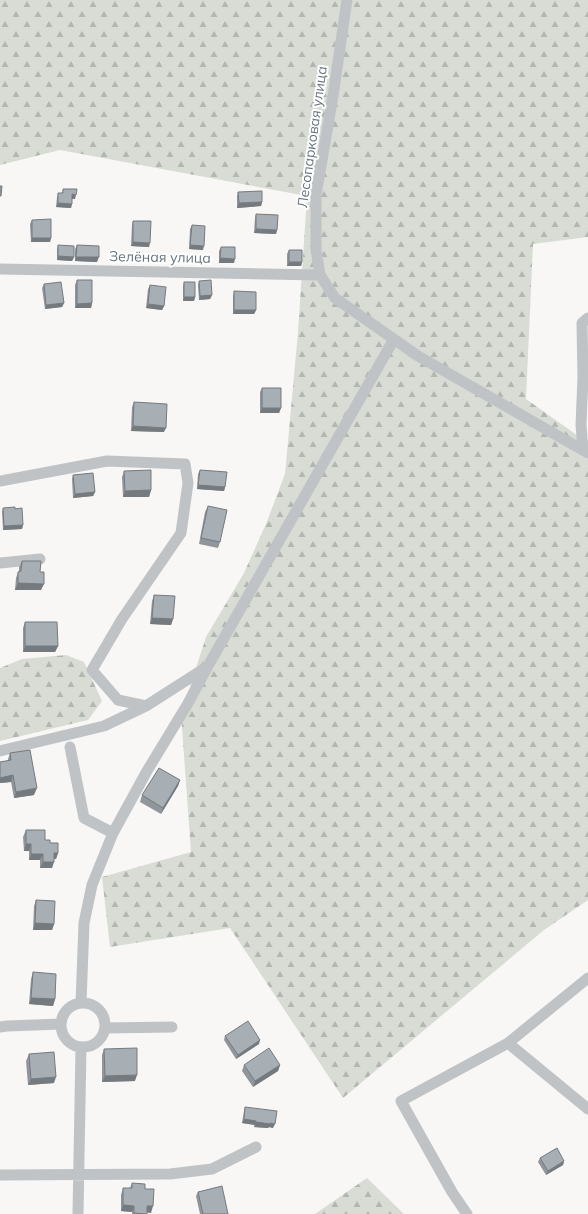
<svg xmlns="http://www.w3.org/2000/svg" width="588" height="1214" viewBox="0 0 588 1214" font-family="Mulish,sans-serif">
<style>
.forest{fill:url(#forest-firs)}
.lines{fill:none;stroke-linecap:round;stroke-linejoin:round}
.minor{stroke:#bfc3c6;stroke-width:11}
.wall{fill:#90969b}
.shaded-wall{fill:#757a7e}
.building{fill:#a7aeb4;stroke:#757a7e}
.labels{text-anchor:middle;dominant-baseline:central;stroke-width:4;stroke-linejoin:round;paint-order:stroke}
.street-label{font-size:14px;fill:#66747d;stroke:#fff}
</style>
<defs>
<pattern id="forest-firs" width="22" height="20" patternUnits="userSpaceOnUse"><rect width="22" height="20" fill="#d8dcd5"/><path d="M5 1l3.5 6h-7zM16 11l3.5 6h-7z" fill="#b3b7b2"/></pattern>
</defs>
<rect width="100%" height="100%" fill="#f8f7f5"/>
<path class="forest" d="M0 0H588V237L533 244 526 399 588 443V900L544 930 343 1098 230 928 110 947 102 877 191 852 181 714 206 637 244 573 266 524 285 474 298 332 307 196 60 150 0 165Z
M66 655 84 662 102 701 88 720 0 741V668L22 659Z
M367 1178 404 1214H315Z"/>
<g class="lines">
<path class="minor" d="M347 0 333 96 316 195V249L320 275 335 298 418 356 588 453
M0 269 320 275
M583 449 581 425 583 377 582 323 588 318
M0 481 107 461 185 464 188 483 181 533 122 619 92 670 118 700 146 706
M0 563 40 559
M70 747 84 818 113 833
M0 751 104 726 146 706 207 667
M61 1025a22 22 0 1 1 44 0a22 22 0 1 1-44 0Z
M81 1003 84 923 92 885 113 833 147 771 187 705 208 666 394 339
M0 1027 7 1026 61 1024
M105 1028 172 1027
M508 1043 588 1109
M0 1175 170 1174 212 1169 256 1147
M78 1214 81 1047
M467 1214 452 1192 401 1101 508 1043 588 978"/>
</g>
<path class="wall" d="M63 189 75 199H72L71 208 56 207 57 197 58 193H62Z
M238 192 262 202 261 206 237 208V196Z
M256 214 277 230 276 234 254 233 255 218Z
M32 220 51 238 50 242H31L30 224Z
M133 221 149 247 131 246 132 225Z
M192 225 203 250 189 249 190 229Z
M58 245 74 257 72 261 57 260V249Z
M77 245 97 262 75 261V249Z
M221 247 234 263H219V251Z
M289 250 302 262 301 266H287V254Z
M77 280 92 303 91 308H75V285Z
M199 281 212 295 210 299 199 300 198 285Z
M184 282 195 297 194 301H183V286Z
M44 284 64 303 62 307 45 309 42 288Z
M150 285 164 306 162 310 146 308 148 289Z
M234 291 256 310 254 314H233V296Z
M262 388 281 408 279 413H260V392Z
M134 402 164 432 131 431 132 407Z
M200 470 225 487 224 491 197 489 198 474Z
M124 471 151 490 149 497H123L122 477Z
M73 475 95 492 93 496 73 498 72 479Z
M208 506 220 542 218 548 199 544 205 512Z
M3 508 15 509 23 525 22 529 3 530 2 512Z
M22 561 40 572 41 590H15L16 578 18 572 19 571V567Z
M154 595 173 619 171 625 150 624 152 601Z
M25 622 58 646 55 652H23V628Z
M10 753 34 795 14 798 11 782 0 783V762L8 761V759Z
M180 780 178 786 161 814 140 802 142 795Z
M26 830 50 843 58 853 56 859H54L52 868H40V860H29V851H24L23 837Z
M36 900 54 924 52 930H33L34 906Z
M33 972 55 999 53 1006 29 1004 31 979Z
M225 1036 259 1044 236 1059 224 1040Z
M104 1049 135 1081 102 1082V1055Z
M29 1054 54 1083 28 1085 26 1061Z
M244 1065H280L278 1071 253 1087 242 1071Z
M245 1107 273 1128 269 1127 268 1128 254 1127 255 1125 242 1123 244 1111Z
M540 1158 564 1161 563 1165 546 1175 538 1162Z
M132 1183 145 1189 151 1213 147 1212V1214H132V1212L121 1211V1195L123 1188H130Z
M198 1192 228 1214H200L196 1196Z"/>
<path class="shaded-wall" d="M72 194 76 195 75 199H71Z
M262 202 261 206 237 208 239 203Z
M58 203 72 204 71 208 56 207Z
M256 229 277 230 276 234 254 233Z
M32 238H51L50 242H31Z
M133 242 150 243 149 247 131 246Z
M190 245 204 246 203 250 189 249Z
M58 256 74 257 72 261 57 260Z
M76 257H99L97 262 75 261Z
M220 258 235 259 234 263H219Z
M289 262H302L301 266H287Z
M212 295 210 299 199 300 200 296Z
M184 297H195L194 301H183Z
M64 303 62 307 45 309 46 305Z
M92 303 91 308H75L77 304Z
M148 304 164 306 162 310 146 308Z
M234 310H256L254 314H233Z
M262 408H281L279 413H260Z
M133 426 166 428 164 432 131 431Z
M198 485 225 487 224 491 197 489Z
M151 490 149 497H123L125 491Z
M95 492 93 496 73 498 75 494Z
M23 525 22 529 3 530 4 526Z
M18 583 44 584 41 590H15Z
M152 618 173 619 171 625 150 624Z
M25 646H58L55 652H23Z
M13 775 11 782 0 783V778Z
M180 780 178 786 161 814 163 808Z
M37 788 34 795 14 798 16 792Z
M26 844H31L29 851H24Z
M54 853H58L56 859H52Z
M31 854H43L40 860H29Z
M43 862H54L52 868H40Z
M35 923 54 924 52 930H33Z
M31 998 55 999 53 1006 29 1004Z
M260 1040 259 1044 236 1059 238 1055Z
M280 1065 278 1071 253 1087 255 1081Z
M137 1075 135 1081 102 1082 105 1076Z
M56 1077 54 1083 28 1085 31 1079Z
M244 1119 256 1121 255 1125 242 1123Z
M256 1122 270 1123 275 1124 273 1128 269 1127 268 1128 254 1127Z
M564 1161 563 1165 546 1175 548 1171Z
M123 1205 134 1206 132 1212 121 1211Z
M147 1206H153L151 1213 145 1212Z"/>
<path class="building" d="M0 186H2L1 196H0Z
M63 189H77L76 195 72 194V204L58 203V193H63Z
M262 191V202L239 203 238 192Z
M256 214 278 215 277 230 256 229Z
M51 219V238H32V220Z
M133 221H151L150 243 133 242Z
M192 225 205 226 204 246 190 245Z
M58 245 74 246V257L58 256Z
M77 245 99 246V257H76Z
M221 247H235V259L220 258Z
M289 250H302V262H289Z
M77 280H92V303L77 304Z
M211 280 212 295 200 296 199 281Z
M61 282 64 303 46 305 44 284Z
M184 282H195V297H184Z
M150 285 166 287 164 306 148 304Z
M234 291 256 292V310H234Z
M262 388H281V408H262Z
M134 402 167 404 166 428 133 426Z
M151 470V490L125 491 124 471Z
M200 470 227 472 225 487 198 485Z
M93 473 95 492 75 494 73 475Z
M208 506 227 510 220 542 201 538Z
M15 507V509L22 508 23 525 4 526 3 508Z
M22 561H41L40 572H44V584L18 583V572L21 571Z
M154 595 175 596 173 619 152 618Z
M25 622H57L58 646H25Z
M30 750 37 788 16 792 13 775 0 778V762L11 760 10 753Z
M159 768 180 780 163 808 142 795Z
M26 830H45V840H50V843H58V853H54V862H43V854H31V844H26Z
M36 900 55 901 54 924 35 923Z
M33 972 56 974 55 999 31 998Z
M248 1021 260 1040 238 1055 225 1036Z
M137 1048V1075L105 1076 104 1049Z
M269 1048 280 1065 255 1081 244 1065Z
M54 1052 56 1077 31 1079 29 1054Z
M245 1107 277 1111 275 1124 270 1123V1124L256 1122V1121L244 1119Z
M557 1148 564 1161 548 1171 540 1158Z
M132 1183 145 1184V1189H154L153 1206H147V1214L134 1213V1206L123 1205V1188H132Z
M222 1186 228 1214H203L198 1192Z"/>
<g class="labels">
<g class="street-label">
<text transform="translate(312 137) rotate(-82)">Лесопарковая улица</text>
<text transform="translate(160 257) rotate(1)">Зелёная улица</text>
</g>
</g>
</svg>
